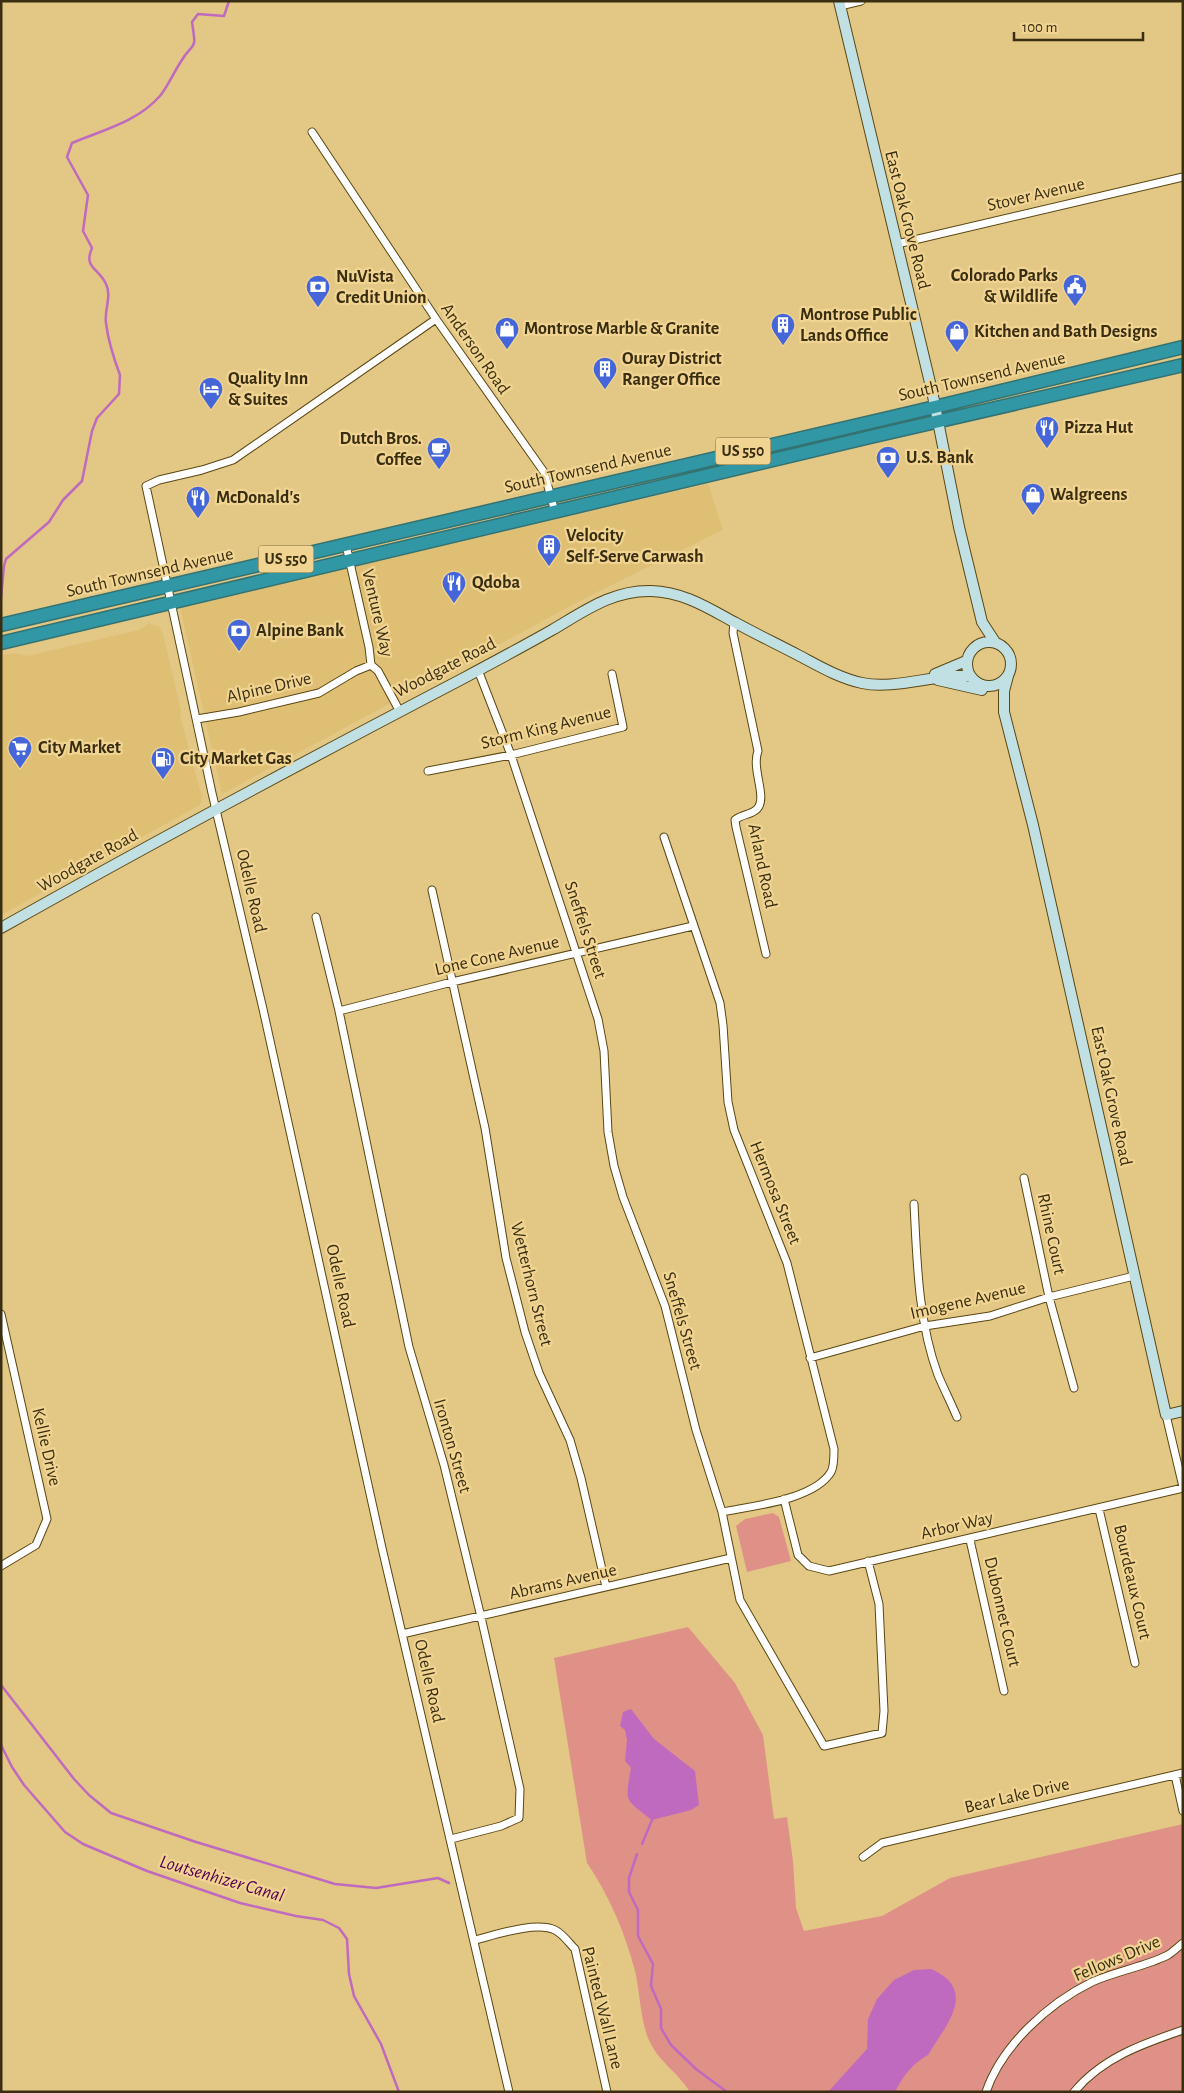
<svg xmlns="http://www.w3.org/2000/svg" width="1184" height="2093" viewBox="0 0 1184 2093" font-family="'Alegreya Sans',sans-serif">
<style>
.built{fill:#dfbf74}
.green{fill:#e09187}
.water{fill:#bf6abe}
.lines{fill:none;stroke-linecap:round;stroke-linejoin:round}
.stream{stroke:#bf6abe;stroke-width:2.5}
.street-casing{stroke:#5a4713;stroke-width:9}
.secondary-casing{stroke:#5a4713;stroke-width:12}
.highway-casing{stroke:#347271;stroke-width:15}
.street{stroke:#fff;stroke-width:7}
.secondary{stroke:#c1e0e4;stroke-width:10}
.highway{stroke:#3197a4;stroke-width:12}
.labels{text-anchor:middle;dominant-baseline:central;stroke-width:4.5;stroke-linejoin:round;paint-order:stroke}
.shield{fill:#f1d491;stroke:#706038;stroke-width:1}
.shield-label{font-size:16px;font-weight:bold;fill:#392e12}
.street-label{font-size:18px;fill:#392e12;stroke:#f1d491}
.poi-label{font-size:18px;font-weight:bold;fill:#392e12;stroke:#f1d491;text-anchor:start}
.water-label{font-size:19px;font-style:italic;fill:#530054;stroke:#f1d491}
</style>
<rect width="100%" height="100%" fill="#e3c785"/>
<path class="built" d="M708 484 723 530 589 596 222 794 180 607Z
M149 623 159 627 163 634 181 710 180 715 202 797 200 805 1 915V655L16 653 27 656 139 630Z"/>
<path class="green" d="M773 1513 779 1517 791 1561 747 1572 736 1526 745 1519Z
M688 1627 735 1683 763 1735 774 1819 787 1817 793 1861 796 1908 804 1931 882 1916 950 1878 1183 1824V2092H690C676 2070 658 2062 648 2038 640 2017 640 1992 635 1971 625 1933 609 1895 587 1863L554 1658Z"/>
<path class="water" d="M631 1709 654 1739 695 1771 699 1805 691 1810 652 1820C624 1798 625 1803 631 1768L625 1761 627 1740 625 1730 620 1726 623 1712Z
M931 1969C979 1990 946 2025 928 2055 914 2062 902 2077 895 2092H828L867 2049 868 2019 877 1999 894 1980 914 1970Z"/>
<g class="lines">
<path class="stream" d="M1 598 4 566 6 559 49 522 63 500 82 481 92 431 97 418 119 394 120 375C114 359 108 340 106 323 104 310 112 296 106 284 99 268 83 268 92 248L83 231 88 195 67 157 72 143C103 130 137 122 160 96 168 86 173 74 180 63 194 39 197 54 192 22L198 14 224 16 229 1
M1 1685 74 1779 89 1795 111 1813 196 1842 335 1884 376 1888 438 1878 449 1883
M1 1745 12 1767 24 1785 65 1832 83 1844 147 1871 240 1903 296 1916 323 1920 339 1928 347 1939 349 1974 354 1996 381 2044 399 2092
M642 1844 652 1820
M637 1854 629 1878V1892L638 1910V1936L653 1964 651 1986 661 2009V2028L671 2045 696 2069 727 2092"/>
<defs>
<path id="street" d="M840 6 861 1
M312 132 436 319 544 472 555 512
M897 244 1183 177
M436 319 233 460 202 470 159 480 146 486 212 793 263 1009 382 1548 509 2092
M346 545 369 647 371 665 378 671 399 710
M734 622 733 633 758 751C751 769 768 798 757 809 751 815 742 814 735 820L736 827 766 954
M478 670 511 755 598 1019 604 1051 608 1132 614 1166 623 1197 665 1306 696 1430 722 1512 740 1600 824 1746 882 1733 884 1711 879 1604 868 1561
M197 719 239 712 319 693 356 671 371 665
M428 771 511 755 623 727 612 674
M664 837 720 1003 723 1025 728 1102 734 1130 787 1263 834 1449C834 1456 834 1467 831 1472 814 1500 752 1506 722 1512
M432 890 485 1128 506 1258 525 1332 539 1373 570 1440 581 1478 606 1587
M316 917 339 1011 409 1347 444 1465 481 1617 520 1789 519 1818 501 1826 451 1839
M339 1011 452 982 693 926
M1024 1178 1049 1297 1074 1388
M914 1204C917 1261 918 1321 938 1375 944 1389 951 1403 957 1417
M1 1314 47 1519 36 1545 1 1566
M810 1358 925 1326 990 1316 1049 1297 1134 1276
M1166 1415 1183 1487
M784 1499 798 1555 809 1566 829 1571 1183 1488
M1099 1509 1135 1663
M970 1540 1004 1691
M402 1634 731 1558
M1175 1775 1183 1811
M863 1857 882 1843 1183 1773
M475 1940C495 1935 536 1921 555 1930 563 1934 569 1943 575 1949L607 2092
M986 2092C1002 2045 1049 2003 1092 1982 1116 1971 1144 1967 1168 1955 1173 1952 1178 1947 1183 1943
M1074 2092C1102 2058 1142 2044 1183 2030"/>
<path id="secondary" d="M839 1 932 391 959 527 982 622 995 642
M967 664a22 22 0 1 1 44 0a22 22 0 1 1-44 0Z
M935 674 966 661
M1008 676 1004 691V712L1033 825 1166 1415 1183 1411
M938 680 982 690
M1 928C153 842 307 760 462 679 492 663 522 647 552 630 583 612 612 590 651 591 684 592 708 608 736 623 756 634 777 644 798 655 819 666 839 678 862 683 894 690 935 674 969 676"/>
<path id="highway" d="M1 625 914 412 1183 347
M1 643 870 437 1183 365"/>
</defs>
<use href="#street" class="street-casing"/>
<use href="#secondary" class="secondary-casing"/>
<use href="#highway" class="highway-casing"/>
<use href="#street" class="street"/>
<use href="#secondary" class="secondary"/>
<use href="#highway" class="highway"/>
</g>
<defs>
<symbol id="civic-pin" viewBox="-11 -11 22 30"><path d="M0 17L-7.5 6A9.5 9.5 0 1 1 7.5 6Z" fill="#4466d9" stroke="#f1d491"/><path d="M-.6-6.5H3V-4.5H.6V-3L4-1V1h2V6H-6V1h2V-1L-.6-3ZM-1.2 2.5V6h2.4V2.5Z" fill="#fff"/></symbol>
<symbol id="bank-pin" viewBox="-11 -11 22 30"><path d="M0 17L-7.5 6A9.5 9.5 0 1 1 7.5 6Z" fill="#4466d9" stroke="#f1d491"/><path d="M-6-4H6V4H-6ZM0-2.3a2.3 2.3 0 1 0 0 4.6a2.3 2.3 0 1 0 0-4.6Z" fill="#fff"/></symbol>
<symbol id="building-pin" viewBox="-11 -11 22 30"><path d="M0 17L-7.5 6A9.5 9.5 0 1 1 7.5 6Z" fill="#4466d9" stroke="#f1d491"/><path d="M-4-6H4V6H1V3H-1V6H-4ZM-2.5-4.3h1.7v1.8h-1.7ZM.8-4.3h1.7v1.8H.8ZM-2.5-1h1.7V.8h-1.7ZM.8-1h1.7V.8H.8Z" fill="#fff"/></symbol>
<symbol id="shop-pin" viewBox="-11 -11 22 30"><path d="M0 17L-7.5 6A9.5 9.5 0 1 1 7.5 6Z" fill="#4466d9" stroke="#f1d491"/><path d="M-5-2.5h2.3a2.7 3.5 0 0 1 5.4 0H5L5.5 6h-11ZM-1.5-2.5h3a1.5 2.3 0 0 0-3 0Z" fill="#fff"/></symbol>
<symbol id="hotel-pin" viewBox="-11 -11 22 30"><path d="M0 17L-7.5 6A9.5 9.5 0 1 1 7.5 6Z" fill="#4466d9" stroke="#f1d491"/><path d="M-6-4.5h1.5V1H6V5H4.5V3h-9V5H-6ZM-4 0a1.8 1.8 0 1 1 3.6 0ZM.5 0V-2.5h3Q6-2.5 6 0Z" fill="#fff"/></symbol>
<symbol id="restaurant-pin" viewBox="-11 -11 22 30"><path d="M0 17L-7.5 6A9.5 9.5 0 1 1 7.5 6Z" fill="#4466d9" stroke="#f1d491"/><path d="M-5-6h1v4h1v-4h1v4h1v-4h1v5L-1.5 .5V6h-2V.5L-5-1ZM5-6V6H3V1.5H1.5Q1.5-4 5-6Z" fill="#fff"/></symbol>
<symbol id="cafe-pin" viewBox="-11 -11 22 30"><path d="M0 17L-7.5 6A9.5 9.5 0 1 1 7.5 6Z" fill="#4466d9" stroke="#f1d491"/><path d="M-5.5-4.5H6V0H3Q3 3.5 0 3.5H-2.5Q-5.5 3.5-5.5 0ZM3-3.2v2h1.7v-2ZM-6 4.5H4V6H-6Z" fill="#fff"/></symbol>
<symbol id="supermarket-pin" viewBox="-11 -11 22 30"><path d="M0 17L-7.5 6A9.5 9.5 0 1 1 7.5 6Z" fill="#4466d9" stroke="#f1d491"/><path d="M-6-5.5h2.5l.6 2H6L4.5 2H-2.5L-4.4-4H-6ZM-1.5 3.2a1.3 1.3 0 1 0 .1 0ZM3 3.2a1.3 1.3 0 1 0 .1 0Z" fill="#fff"/></symbol>
<symbol id="fuel-pin" viewBox="-11 -11 22 30"><path d="M0 17L-7.5 6A9.5 9.5 0 1 1 7.5 6Z" fill="#4466d9" stroke="#f1d491"/><path d="M-5.5-6h7V0h2V4h1.3V-2.5L3-4.5l.8-.8L6-3V5H2.5V1h-1V6h-7ZM-4.2-4.7v3.2H.2V-4.7Z" fill="#fff"/></symbol>
</defs>
<g fill-rule="evenodd">
<use href="#civic-pin" x="1061" y="272" width="28" height="38"/>
<use href="#bank-pin" x="304" y="273" width="28" height="38"/>
<use href="#building-pin" x="769" y="311" width="28" height="38"/>
<use href="#shop-pin" x="493" y="315" width="28" height="38"/>
<use href="#shop-pin" x="943" y="318" width="28" height="38"/>
<use href="#building-pin" x="591" y="355" width="28" height="38"/>
<use href="#hotel-pin" x="197" y="375" width="28" height="38"/>
<use href="#restaurant-pin" x="1033" y="414" width="28" height="38"/>
<use href="#cafe-pin" x="425" y="435" width="28" height="38"/>
<use href="#bank-pin" x="874" y="444" width="28" height="38"/>
<use href="#shop-pin" x="1019" y="481" width="28" height="38"/>
<use href="#restaurant-pin" x="184" y="484" width="28" height="38"/>
<use href="#building-pin" x="535" y="532" width="28" height="38"/>
<use href="#restaurant-pin" x="440" y="569" width="28" height="38"/>
<use href="#bank-pin" x="225" y="617" width="28" height="38"/>
<use href="#supermarket-pin" x="6" y="734" width="28" height="38"/>
<use href="#fuel-pin" x="149" y="745" width="28" height="38"/>
</g>
<g class="labels">
<g class="shield">
<rect x="715.5" y="437.5" width="55" height="27" rx="4"/>
<rect x="258.5" y="545.5" width="55" height="27" rx="4"/>
</g>
<g class="shield-label">
<text x="743" y="451">US 550</text>
<text x="286" y="559">US 550</text>
</g>
<g class="street-label">
<text transform="translate(1036 195) rotate(-13)">Stover Avenue</text>
<text transform="translate(907 220) rotate(76)">East Oak Grove Road</text>
<text transform="translate(475 349) rotate(55)">Anderson Road</text>
<text transform="translate(982 377) rotate(-13)">South Townsend Avenue</text>
<text transform="translate(588 469) rotate(-13)">South Townsend Avenue</text>
<text transform="translate(150 573) rotate(-13)">South Townsend Avenue</text>
<text transform="translate(377 613) rotate(77)">Venture Way</text>
<text transform="translate(445 668) rotate(-27)">Woodgate Road</text>
<text transform="translate(269 688) rotate(-13)">Alpine Drive</text>
<text transform="translate(546 728) rotate(-14)">Storm King Avenue</text>
<text transform="translate(88 861) rotate(-29)">Woodgate Road</text>
<text transform="translate(762 866) rotate(78)">Arland Road</text>
<text transform="translate(251 891) rotate(77)">Odelle Road</text>
<text transform="translate(585 930) rotate(72)">Sneffels Street</text>
<text transform="translate(497 956) rotate(-13)">Lone Cone Avenue</text>
<text transform="translate(1111 1096) rotate(78)">East Oak Grove Road</text>
<text transform="translate(775 1193) rotate(68)">Hermosa Street</text>
<text transform="translate(1051 1234) rotate(78)">Rhine Court</text>
<text transform="translate(531 1284) rotate(76)">Wetterhorn Street</text>
<text transform="translate(340 1286) rotate(78)">Odelle Road</text>
<text transform="translate(968 1301) rotate(-13)">Imogene Avenue</text>
<text transform="translate(682 1321) rotate(74)">Sneffels Street</text>
<text transform="translate(452 1446) rotate(74)">Ironton Street</text>
<text transform="translate(46 1447) rotate(77)">Kellie Drive</text>
<text transform="translate(957 1526) rotate(-13)">Arbor Way</text>
<text transform="translate(563 1582) rotate(-13)">Abrams Avenue</text>
<text transform="translate(1132 1582) rotate(77)">Bourdeaux Court</text>
<text transform="translate(1002 1612) rotate(77)">Dubonnet Court</text>
<text transform="translate(429 1681) rotate(77)">Odelle Road</text>
<text transform="translate(1017 1796) rotate(-13)">Bear Lake Drive</text>
<text transform="translate(1117 1959) rotate(-23)">Fellows Drive</text>
<text transform="translate(602 2008) rotate(76)">Painted Wall Lane</text>
</g>
<g class="poi-label">
<text x="1058" y="276" text-anchor="end">Colorado Parks<tspan x="1058" dy="21">&amp; Wildlife</tspan></text>
<text x="336" y="277">NuVista<tspan x="336" dy="21">Credit Union</tspan></text>
<text x="800" y="315">Montrose Public<tspan x="800" dy="21">Lands Office</tspan></text>
<text x="524" y="329">Montrose Marble &amp; Granite</text>
<text x="974" y="332">Kitchen and Bath Designs</text>
<text x="622" y="359">Ouray District<tspan x="622" dy="21">Ranger Office</tspan></text>
<text x="228" y="379">Quality Inn<tspan x="228" dy="21">&amp; Suites</tspan></text>
<text x="1064" y="428">Pizza Hut</text>
<text x="422" y="439" text-anchor="end">Dutch Bros.<tspan x="422" dy="21">Coffee</tspan></text>
<text x="906" y="458">U.S. Bank</text>
<text x="1050" y="495">Walgreens</text>
<text x="216" y="498">McDonald's</text>
<text x="566" y="536">Velocity<tspan x="566" dy="21">Self-Serve Carwash</tspan></text>
<text x="472" y="583">Qdoba</text>
<text x="256" y="631">Alpine Bank</text>
<text x="38" y="748">City Market</text>
<text x="180" y="759">City Market Gas</text>
</g>
<g class="water-label">
<text transform="translate(222 1879) rotate(16)">Loutsenhizer Canal</text>
</g>
</g>
<rect width="1184" height="2093" fill="none" stroke="#392e12" stroke-width="5"/>
<path d="M1014 32v8h129v-8" fill="none" stroke="#392e12" stroke-width="2.5"/>
<text x="1022" y="32" font-size="15" fill="#392e12" stroke="#f1d491" stroke-width="4" paint-order="stroke">100 m</text>
</svg>
